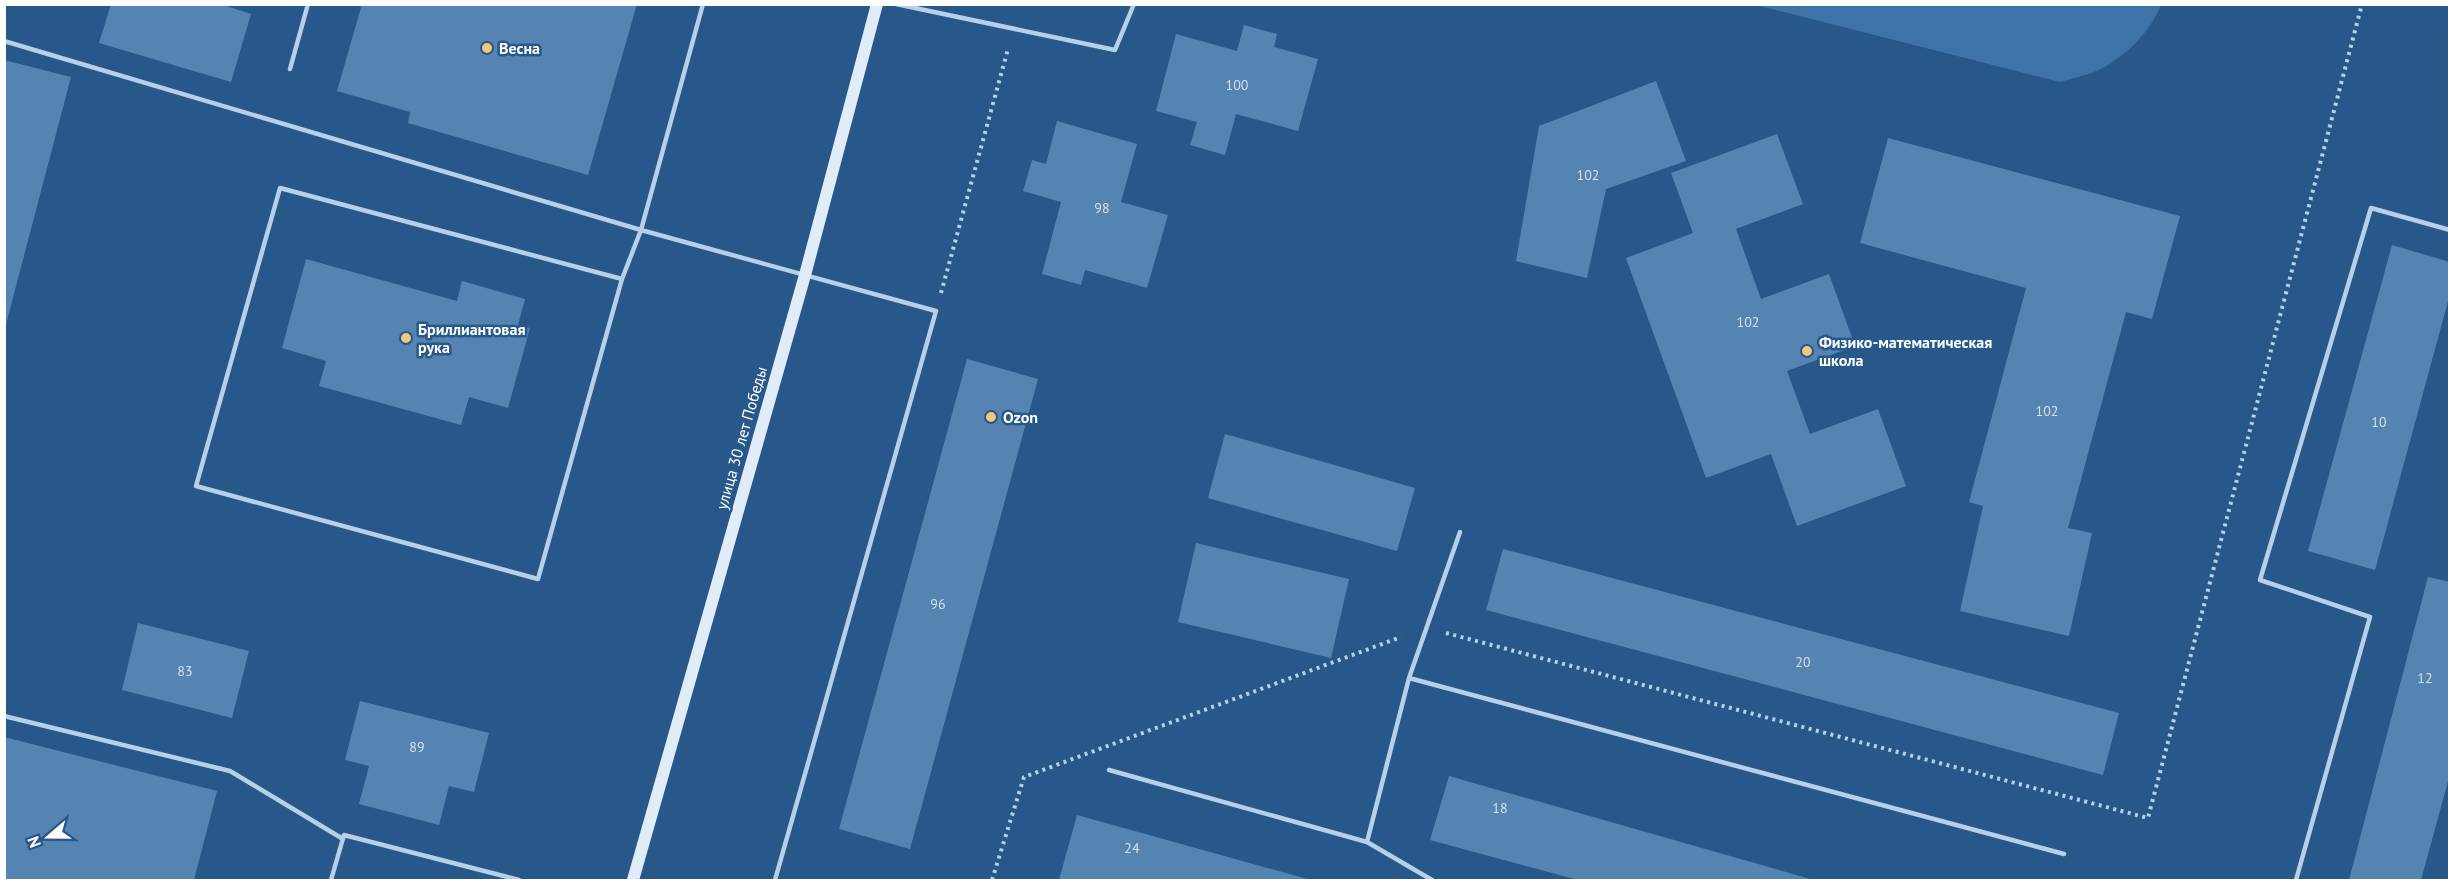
<svg xmlns="http://www.w3.org/2000/svg" width="2454" height="885" viewBox="0 0 2454 885" font-family="'PT Sans',sans-serif">
<style>
.green{fill:#3d73a6}
.building{fill:#5584b2}
.lines{fill:none;stroke-linecap:round;stroke-linejoin:round}
.path{stroke:#b6d0e9;stroke-width:4;stroke-dasharray:3 4.5;stroke-linecap:butt}
.lane{stroke:#b6d0e9;stroke-width:4.5}
.secondary{stroke:#e0ecf8;stroke-width:12}
.poi-dot{fill:#f1c87c;stroke:#28588a;stroke-width:2}
.labels{text-anchor:middle;dominant-baseline:central;stroke-width:5;stroke-linejoin:round;paint-order:stroke}
.number-label{font-size:14px;fill:#d4e0ec}
.poi-label{font-size:16px;font-weight:bold;fill:#fff;stroke:#28588a;text-anchor:start}
.street-label{font-size:16px;fill:#fff;stroke:#28588a}
</style>
<rect width="100%" height="100%" fill="#28588a"/>
<path class="green" d="M1756 5H2161C2150 32 2127 55 2101 69 2089 75 2073 78 2060 82Z"/>
<path class="building" d="M111 4H220L251 14 231 82 99 43Z
M362 4H637L588 175 408 123 410 112 337 91Z
M1244 25 1277 34 1274 47 1318 59 1298 131 1236 114 1225 155 1190 145 1197 122 1156 111 1176 34 1237 51Z
M4 60 71 77 5 328H4Z
M1656 81 1686 161 1606 189 1587 278 1516 261 1539 126Z
M1057 121 1137 144 1121 202 1168 215 1147 288 1085 270 1081 285 1042 274 1061 202 1023 191 1032 160 1046 164Z
M1777 134 1803 204 1736 229 1761 299 1829 274 1855 346 1787 371 1810 434 1878 409 1906 486 1797 526 1771 454 1706 478 1626 258 1693 233 1671 173Z
M1888 138 2180 216 2152 319 2126 312 2068 528 2092 533 2069 636 1960 611 1983 506 1969 502 2026 288 1860 243Z
M2392 245 2450 262V294L2375 570 2308 551Z
M306 259 457 301 462 281 525 299 518 325 530 328 508 408 469 397 461 425 319 386 326 361 282 348Z
M967 359 1038 379 910 849 839 829Z
M1225 434 1415 488 1397 551 1208 498Z
M1196 543 1349 579 1331 658 1178 622Z
M1503 549 2119 713 2103 775 1486 610Z
M2428 577 2450 582V774L2421 880H2349Z
M138 623 249 651 232 718 122 690Z
M360 701 489 733 474 792 449 786 439 825 359 804 369 766 345 760Z
M4 737 217 791 194 880 4 879Z
M1449 776 1814 880H1578L1430 840Z
M1077 815 1311 880H1059Z"/>
<g class="lines">
<path class="path" d="M941 293 1008 49
M1446 633 2148 818 2362 4
M992 880 1024 777 1401 637"/>
<path class="lane" d="M703 4 641 230 936 311 775 880
M896 4 1115 50 1134 4
M4 41 641 230 622 279 538 579 196 486 280 188 622 279
M290 69 308 4
M1409 678 2064 854
M4 716 230 771 343 839
M1109 770 1367 842
M331 880 344 835 519 880
M1432 880 1367 842 1409 678 1460 532
M2296 880 2370 617 2260 580 2371 208 2450 230"/>
<path class="secondary" d="M633 880 805 275 877 4"/>
</g>
<g class="poi-dot">
<circle cx="487" cy="48" r="6"/>
<circle cx="406" cy="338" r="6"/>
<circle cx="1807" cy="351" r="6"/>
<circle cx="991" cy="417" r="6"/>
</g>
<g class="labels">
<g class="number-label">
<text x="1237" y="85">100</text>
<text x="1588" y="175">102</text>
<text x="1102" y="208">98</text>
<text x="1748" y="322">102</text>
<text x="2047" y="411">102</text>
<text x="2379" y="422">10</text>
<text x="938" y="604">96</text>
<text x="1803" y="662">20</text>
<text x="185" y="671">83</text>
<text x="2425" y="678">12</text>
<text x="417" y="747">89</text>
<text x="1500" y="808">18</text>
<text x="1132" y="848">24</text>
</g>
<g class="poi-label">
<text x="499" y="48">Весна</text>
<text x="418" y="329">Бриллиантовая<tspan x="418" dy="18">рука</tspan></text>
<text x="1819" y="342">Физико-математическая<tspan x="1819" dy="18">школа</tspan></text>
<text x="1003" y="417">Ozon</text>
</g>
<g class="street-label">
<text transform="translate(741 438) rotate(-74)">улица 30 лет Победы</text>
</g>
</g>
<rect width="2454" height="885" fill="none" stroke="#ffffff" stroke-width="12"/>
<g transform="translate(48 837) rotate(250)" stroke="#28588a" stroke-width="4.5" paint-order="stroke">
<path d="M0-4.5L10 22L0 15L-10 22Z" fill="#ffffff"/>
<text y="-9" font-size="16" font-weight="bold" text-anchor="middle" fill="#ffffff">N</text>
</g>
</svg>
